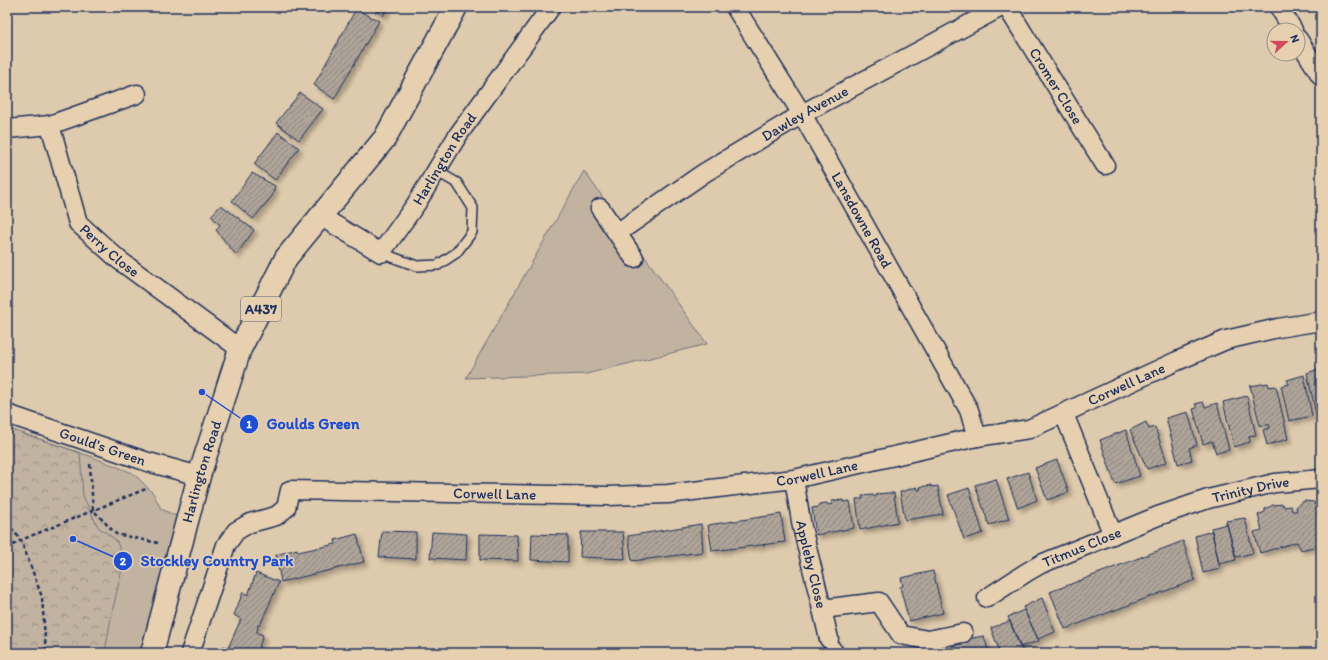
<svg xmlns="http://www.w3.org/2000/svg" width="1328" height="660" viewBox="0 0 1328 660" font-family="Itim,sans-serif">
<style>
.green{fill:#c2b3a0;stroke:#6e717f}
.forest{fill:url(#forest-crowns);stroke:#6e717f}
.building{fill:url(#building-hatch);stroke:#1b2f5e;filter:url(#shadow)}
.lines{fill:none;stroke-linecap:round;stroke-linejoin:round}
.lane-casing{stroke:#1b2f5e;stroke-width:12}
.street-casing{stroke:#1b2f5e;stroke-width:21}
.primary-casing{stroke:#1b2f5e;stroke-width:25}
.path{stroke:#1b2f5e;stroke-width:2.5;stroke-dasharray:4 3;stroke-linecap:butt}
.lane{stroke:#e6d0af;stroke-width:9}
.street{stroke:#e6d0af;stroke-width:18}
.primary{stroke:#e6d0af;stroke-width:22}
.labels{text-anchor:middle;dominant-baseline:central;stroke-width:3;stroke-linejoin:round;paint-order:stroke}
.shield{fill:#e6d0af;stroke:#585f76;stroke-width:1}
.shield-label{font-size:14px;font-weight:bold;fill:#1b2f5e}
.street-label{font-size:15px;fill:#1b2f5e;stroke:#e6d0af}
.leader{fill:none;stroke:#1d4ed8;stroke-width:1.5}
.callout-dot{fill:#1d4ed8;stroke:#e6d0af;stroke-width:1.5}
.mark-label{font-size:12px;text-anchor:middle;font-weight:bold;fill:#fff}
.callout-label{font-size:16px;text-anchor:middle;font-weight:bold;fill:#1d4ed8;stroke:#e6d0af;stroke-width:3;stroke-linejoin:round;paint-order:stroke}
</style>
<defs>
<pattern id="forest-crowns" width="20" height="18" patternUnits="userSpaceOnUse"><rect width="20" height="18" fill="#c2b3a0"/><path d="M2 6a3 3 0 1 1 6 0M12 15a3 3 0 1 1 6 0" fill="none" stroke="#9d9286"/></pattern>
<pattern id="building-hatch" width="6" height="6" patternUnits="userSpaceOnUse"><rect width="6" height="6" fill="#aea498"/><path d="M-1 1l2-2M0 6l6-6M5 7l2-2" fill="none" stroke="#8d867f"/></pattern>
<filter id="shadow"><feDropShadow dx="3.5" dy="3.5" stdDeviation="2" flood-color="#0004"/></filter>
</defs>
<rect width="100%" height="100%" fill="#decaac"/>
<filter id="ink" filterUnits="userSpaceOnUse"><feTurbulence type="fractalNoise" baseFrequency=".025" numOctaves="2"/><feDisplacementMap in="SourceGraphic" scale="8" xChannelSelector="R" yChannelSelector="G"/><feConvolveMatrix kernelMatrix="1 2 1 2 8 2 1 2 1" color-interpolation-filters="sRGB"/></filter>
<g filter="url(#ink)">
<path class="green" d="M584 171 707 344 586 374 466 378Z
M7 428 90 456 133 473 153 493 161 509 187 521 153 653H7Z"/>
<path class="forest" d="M7 428 80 453 83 496 98 527 116 540 124 560 111 617 106 647 101 653H7Z"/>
<path class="building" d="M370 7H388L383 16Z
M356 9 379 21 334 99 314 85Z
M300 93 323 109 299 140 276 123Z
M278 132 299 148 275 180 254 164Z
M252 173 275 186 272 196 253 219 232 201Z
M221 205 254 230 236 255 216 230 220 225 211 216Z
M1321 368V413L1316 414 1307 373Z
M1304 375 1312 416 1289 421 1281 386 1289 384 1287 380Z
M1268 383 1269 387 1276 386 1288 439 1267 445 1263 430 1270 428 1269 424 1260 426 1250 386Z
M1247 396 1256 435 1249 436 1250 442 1234 447 1223 402Z
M1203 402 1205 407 1217 403 1229 450 1216 453 1212 441 1203 444 1193 409 1197 408 1195 404Z
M1188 412 1197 445 1189 448 1192 460 1178 464 1166 418Z
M1146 422 1149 429 1155 427 1167 462 1147 469 1130 430Z
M1126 430 1140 476 1115 484 1100 440Z
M1057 460 1069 492 1047 500 1035 468Z
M1028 472 1037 500 1018 508 1007 479Z
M996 479 1009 519 989 525 975 485Z
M931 485V487L938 486 943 514 905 520 900 492 917 487 918 490H920V487Z
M969 488 983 533 964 539 948 495Z
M887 493H894L898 522 860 530 856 499H863L862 496 873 495 874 497 876 496 877 494Z
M843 500V502L850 501 854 528 816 535 812 508 819 507V504L827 503 828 505 832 504V501Z
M1304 501 1314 502 1315 505 1321 503V545L1301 550 1297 542 1260 553 1254 532 1262 530 1258 515 1265 512V509L1273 505 1283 504 1284 507 1291 506 1292 511H1297L1296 507Z
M781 514 785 542 712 551 708 525Z
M1245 518 1253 553 1236 557 1226 521Z
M701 524 703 552 632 561 628 536Z
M1227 524 1236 560 1219 564 1211 528Z
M382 531 416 532V559L379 557Z
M1212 531 1220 569 1203 573 1195 536Z
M432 532 467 534 466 560 430 558Z
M581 532H623L625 559 580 557Z
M357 534 364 562 281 582 276 555 297 549 298 552 336 544 335 540Z
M480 534 517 535 518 561 480 560Z
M532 534 568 535V562L531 560Z
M1183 541 1195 580 1065 629 1050 592Z
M933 571 943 613 909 621 900 587 903 586 901 578Z
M256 573 279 582 260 625H258L257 633 263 635 257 653H220L223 646 228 648 241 619 234 615 243 592 248 595Z
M1042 598 1055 632 1038 639 1023 607Z
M1024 610 1039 641 1020 647 1008 617Z
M1010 621 1023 652 1020 653H1000L991 628Z
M984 636 989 653H954L952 646 967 643 966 639Z
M953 649 954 653H940Z"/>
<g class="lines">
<defs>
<path id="lane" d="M381 253 417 266 438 265 456 253 472 232 473 208 457 183 436 171
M829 639 838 650V653"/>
<g id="street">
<path id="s1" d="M735 7 802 114 969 410 977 437"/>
<path id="s2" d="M1007 7 1105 165"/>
<path d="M1279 7 1293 30"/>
<path d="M1298 39 1321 76"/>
<path d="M50 125 137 94"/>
<path id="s3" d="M7 129 50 125 78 223 119 260 240 349"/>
<path d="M600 208 634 258"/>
<path id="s4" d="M320 216 381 253 416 204 458 135 551 7"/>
<path id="s5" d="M617 233 704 173 802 114 1001 7"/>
<path id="s6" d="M7 414 148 462 199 476"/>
<path d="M1064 414 1113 535"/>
<path id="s7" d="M794 479 802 527 822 609 879 602 901 635 928 640 963 633"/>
<path id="s8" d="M987 598 1027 572 1041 564 1158 516 1208 499 1275 483 1321 479"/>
<path d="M822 609 829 639"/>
<path id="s9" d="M190 653 226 545 236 531 250 523 276 516 286 508 290 490 608 496 668 494 794 479 977 437 1029 429 1177 361 1226 340 1278 328 1321 321"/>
</g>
<g id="primary">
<path id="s10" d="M152 653 199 476 240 349 286 258 385 138 456 7"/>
</g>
</defs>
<use href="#lane" class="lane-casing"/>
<use href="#street" class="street-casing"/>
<use href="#primary" class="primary-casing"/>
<path class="path" d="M90 464 93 510 116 534 158 543
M7 523 21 540 42 597 46 653
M7 549 21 540 148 488
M7 619 9 653"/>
<use href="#lane" class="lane"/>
<use href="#street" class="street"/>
<use href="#primary" class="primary"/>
</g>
</g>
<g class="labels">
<rect class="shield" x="241" y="297" width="40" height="24" rx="3"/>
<g class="shield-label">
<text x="261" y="309">A437</text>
</g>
<g class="street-label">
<text stroke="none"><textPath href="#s2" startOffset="93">Cromer Close</textPath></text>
<text stroke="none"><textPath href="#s5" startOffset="223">Dawley Avenue</textPath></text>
<text stroke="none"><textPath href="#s4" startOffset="185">Harlington Road</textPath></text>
<text stroke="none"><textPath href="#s1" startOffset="248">Lansdowne Road</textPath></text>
<text stroke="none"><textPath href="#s3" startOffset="187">Perry Close</textPath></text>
<text stroke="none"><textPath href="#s9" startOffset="1058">Corwell Lane</textPath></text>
<text stroke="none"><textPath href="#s6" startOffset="101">Gould's Green</textPath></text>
<text stroke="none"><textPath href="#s10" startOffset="188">Harlington Road</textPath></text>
<text stroke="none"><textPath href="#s9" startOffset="734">Corwell Lane</textPath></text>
<text stroke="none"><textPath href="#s8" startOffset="287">Trinity Drive</textPath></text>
<text stroke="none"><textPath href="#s9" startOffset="410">Corwell Lane</textPath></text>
<text stroke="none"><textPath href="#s8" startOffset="108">Titmus Close</textPath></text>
<text stroke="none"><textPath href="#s7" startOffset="87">Appleby Close</textPath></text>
</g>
</g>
<path class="leader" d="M202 392L249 424M73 539L123 561"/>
<g class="callout-dot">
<circle cx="202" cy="392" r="4"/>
<circle cx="73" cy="539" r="4"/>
<circle cx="249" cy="424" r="10"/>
<circle cx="123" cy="561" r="10"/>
</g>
<g class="mark-label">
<text x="249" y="428">1</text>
<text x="123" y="565">2</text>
</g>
<g class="callout-label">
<text x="313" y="429">Goulds Green</text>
<text x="217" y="566">Stockley Country Park</text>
</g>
<rect width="1328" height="660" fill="none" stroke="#e6d0af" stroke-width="24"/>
<rect x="12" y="12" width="1304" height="636" fill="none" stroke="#1b2f5e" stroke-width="1.5" filter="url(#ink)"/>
<g transform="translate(1286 42) rotate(69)"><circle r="19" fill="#e6d0af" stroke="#95908f"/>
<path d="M0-3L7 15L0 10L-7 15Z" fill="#d1495b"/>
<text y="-6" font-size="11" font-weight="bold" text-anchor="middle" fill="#1b2f5e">N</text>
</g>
</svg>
